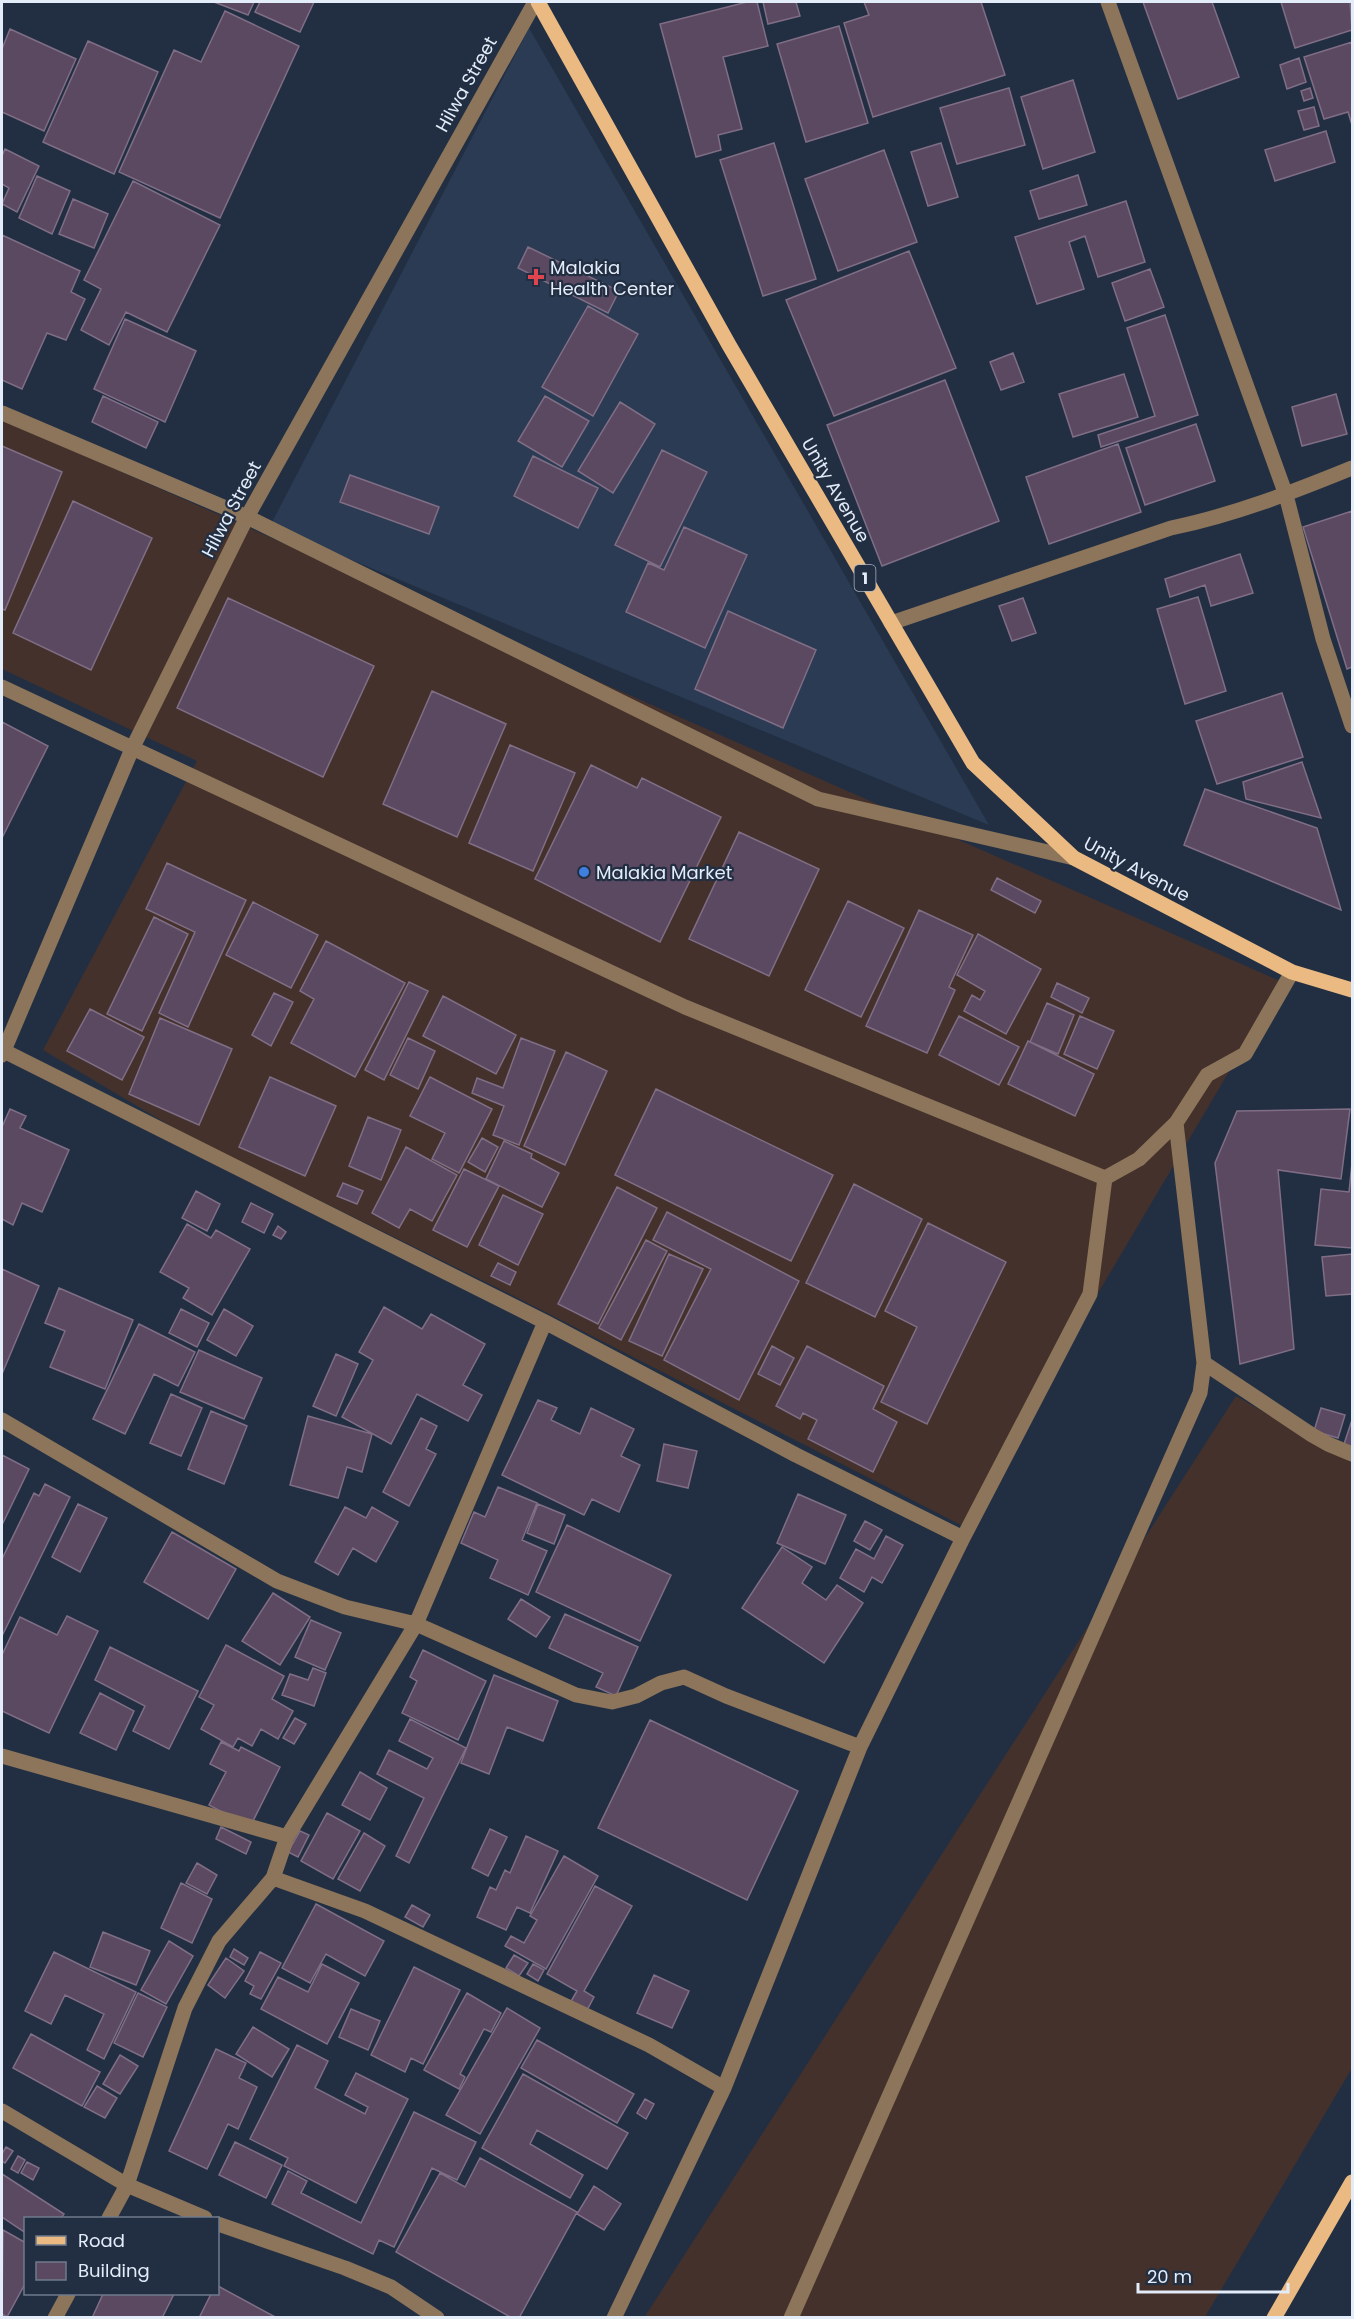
<svg xmlns="http://www.w3.org/2000/svg" width="1354" height="2319" viewBox="0 0 1354 2319" font-family="Poppins,sans-serif">
<style>
.commercial{fill:#44312b}
.built{fill:#2a3b53}
.building{fill:#5b4861;stroke:#7f6e85;stroke-width:1.5}
.lines{fill:none;stroke-linecap:round;stroke-linejoin:round}
.minor{stroke:#8c755a;stroke-width:15}
.major{stroke:#eaba82;stroke-width:15}
.health-dot{fill:#e0444e;stroke:#222f43;stroke-width:2}
.shop-dot{fill:#3f7fe0;stroke:#222f43;stroke-width:2}
.labels{text-anchor:middle;dominant-baseline:central;stroke-width:4.5;stroke-linejoin:round;paint-order:stroke}
.shield{fill:#222f43;stroke:#a9b3c2;stroke-width:1.5}
.shield-label{font-size:16px;font-weight:bold;fill:#e3ecf9}
.street-label{font-size:18px;fill:#e3ecf9;stroke:#222f43}
.poi-label{font-size:18px;fill:#e3ecf9;stroke:#222f43;text-anchor:start}
</style>
<rect width="100%" height="100%" fill="#222f43"/>
<path class="commercial" d="M2 415 124 473 1282 982 961 1525 510 1294 184 1134 43 1050 197 761 2 669Z
M1236 1396 1352 1463V2068L1205 2317 644 2318Z"/>
<path class="built" d="M529 28 989 825 270 526Z"/>
<path class="building" d="M214 2H254L248 15Z
M260 2H314L300 32 255 12Z
M747 2H757L768 46 723 57 742 129 718 135 721 150 696 157 660 24Z
M763 2H796L800 16 768 24Z
M864 2H981L1005 75 873 117 844 23 869 15Z
M1143 2H1212L1239 77 1178 99Z
M1281 2H1350L1352 30 1295 48Z
M225 11 299 46 220 218 119 172 174 50 201 62Z
M839 26 868 123 806 142 777 44Z
M10 29 76 59 44 131 2 112V49Z
M88 41 158 72 114 174 43 142Z
M1352 42V125L1348 112 1324 119 1304 57Z
M1299 58 1306 82 1287 89 1280 65Z
M1073 80 1095 152 1043 169 1021 97Z
M1009 88 1025 145 957 164 940 108Z
M1310 88 1313 98 1304 101 1301 91Z
M1314 107 1319 126 1304 130 1298 111Z
M1326 131 1335 162 1275 181 1265 150Z
M774 143 816 279 763 296 720 160Z
M941 143 958 197 928 206 911 152Z
M5 149 39 166 17 212 2 204 9 188 2 184V156Z
M884 150 917 242 838 271 805 179Z
M1078 175 1087 205 1039 219 1030 191Z
M37 176 70 191 52 234 19 218Z
M133 181 220 225 167 332 126 312 109 345 81 330 101 289 84 280Z
M73 199 108 214 94 248 59 234Z
M1126 201 1145 262 1098 277 1085 236 1069 242 1084 289 1037 304 1015 237Z
M2 235 80 271 71 292 85 299 66 340 47 333 22 389 2 380Z
M528 247 619 291 608 313 518 268Z
M909 251 956 368 834 416 786 300Z
M1150 269 1164 307 1125 321 1112 283Z
M588 306 638 334 593 416 542 387Z
M1165 315 1198 415 1101 447 1098 435 1155 416 1127 328Z
M125 319 196 351 165 422 94 389Z
M1013 353 1024 382 1001 390 990 362Z
M1124 374 1138 417 1073 437 1059 394Z
M945 380 999 521 882 566 827 425Z
M1336 394 1347 434 1302 446 1292 407Z
M103 396 158 422 146 448 92 422Z
M545 396 589 421 562 467 518 441Z
M620 402 655 424 613 493 578 471Z
M1196 424 1215 481 1145 505 1126 448Z
M1118 444 1141 512 1049 544 1026 477Z
M2 446 62 472 5 610 2 609Z
M662 450 707 472 660 567 615 545Z
M533 456 598 488 578 528 514 496Z
M350 475 439 507 429 534 340 502Z
M73 501 152 538 91 670 13 633Z
M1352 511V667L1347 669 1303 527Z
M684 527 747 555 705 648 626 612 648 563 664 570Z
M1240 554 1253 593 1211 606 1205 585 1170 597 1165 579Z
M1198 597 1226 691 1185 704 1157 609Z
M228 598 374 666 323 777 177 708Z
M1023 598 1036 633 1012 641 999 606Z
M728 611 816 650 783 728 695 689Z
M432 691 506 724 457 837 383 804Z
M1282 693 1303 757 1217 784 1196 721Z
M2 722 48 746 2 838Z
M510 745 575 773 533 871 469 843Z
M1302 762 1321 818 1246 799 1243 782Z
M591 765 637 788 642 778 721 817 660 942 535 879Z
M1205 789 1317 828 1341 910 1184 845Z
M739 832 819 869 769 976 689 939Z
M167 863 246 900 188 1027 159 1013 195 932 146 909Z
M997 878 1041 901 1035 913 991 890Z
M848 901 904 928 861 1017 805 990Z
M253 902 318 935 291 988 226 955Z
M919 910 973 935 949 987 955 990 927 1053 866 1026Z
M154 917 188 934 142 1031 107 1014Z
M978 934 1041 969 1006 1034 964 1011 972 995 980 1000 985 991 957 975Z
M326 941 405 983 355 1077 291 1043 314 999 300 991Z
M409 982 428 991 384 1080 365 1070Z
M1057 983 1089 998 1082 1013 1051 997Z
M274 993 293 1002 271 1046 252 1035Z
M443 996 516 1035 496 1074 423 1036Z
M1047 1003 1074 1015 1058 1054 1030 1042Z
M90 1009 144 1037 122 1080 67 1051Z
M959 1016 1019 1047 999 1085 939 1055Z
M1080 1016 1114 1031 1097 1069 1064 1054Z
M160 1018 232 1049 199 1125 129 1094Z
M408 1038 435 1051 418 1089 390 1075Z
M521 1038 555 1051 519 1145 493 1135 504 1106 472 1093 477 1078 503 1088Z
M1028 1041 1094 1074 1075 1116 1008 1084Z
M566 1052 607 1071 565 1165 524 1146Z
M270 1077 336 1106 305 1176 239 1147Z
M430 1077 492 1109 459 1173 432 1159 445 1133 410 1116Z
M656 1089 833 1175 791 1261 615 1175Z
M10 1109 26 1116 20 1128 69 1150 42 1212 22 1203 13 1225 2 1219V1127Z
M1350 1109 1341 1179 1278 1170 1294 1349 1240 1364 1215 1163 1237 1111Z
M368 1117 401 1130 381 1180 349 1166Z
M482 1138 498 1147 485 1172 468 1162Z
M504 1141 532 1154 531 1158 559 1173 542 1207 486 1179Z
M406 1147 457 1175 432 1221 410 1209 399 1228 372 1213Z
M1352 1163V1248L1315 1245 1321 1189 1349 1192Z
M464 1169 499 1186 467 1247 433 1230Z
M343 1183 363 1191 357 1204 337 1196Z
M854 1184 922 1219 875 1317 806 1283Z
M617 1187 657 1208 598 1324 558 1304Z
M196 1191 220 1204 207 1231 182 1218Z
M503 1195 543 1214 518 1265 479 1245Z
M251 1203 273 1214 264 1233 242 1222Z
M667 1212 799 1281 739 1400 664 1360 711 1269 653 1240Z
M928 1223 1006 1262 927 1424 881 1402 917 1327 885 1311Z
M187 1224 211 1238 216 1230 250 1249 212 1315 183 1298 189 1288 160 1272Z
M278 1226 286 1232 281 1239 273 1235Z
M646 1240 667 1251 621 1340 599 1328Z
M669 1254 703 1269 662 1356 629 1341Z
M1352 1254V1294L1326 1296 1322 1257Z
M498 1263 516 1272 510 1285 491 1276Z
M2 1269 39 1286 2 1374Z
M59 1288 133 1320 105 1389 50 1367 65 1331 45 1323Z
M384 1307 422 1329 431 1314 485 1344 463 1385 482 1395 468 1421 417 1394 391 1444 342 1417 373 1360 359 1352Z
M181 1309 209 1323 197 1347 169 1333Z
M224 1309 253 1326 236 1356 207 1340Z
M139 1324 195 1352 178 1386 154 1374 125 1434 93 1419Z
M772 1346 794 1358 780 1385 758 1374Z
M807 1346 884 1386 873 1409 897 1422 873 1472 808 1439 817 1420 803 1413 800 1419 776 1406Z
M199 1350 262 1378 244 1419 180 1392Z
M336 1354 358 1364 336 1416 313 1406Z
M171 1394 202 1408 181 1456 150 1443Z
M538 1400 557 1408 551 1420 580 1434 591 1408 634 1429 621 1456 640 1465 619 1512 592 1499 584 1515 502 1475Z
M1321 1408 1345 1415 1338 1438 1314 1431Z
M211 1411 247 1426 224 1484 188 1469Z
M308 1416 372 1434 362 1472 347 1467 338 1498 290 1485Z
M421 1418 437 1426 426 1449 436 1454 409 1506 383 1492Z
M1352 1420V1447L1344 1444Z
M664 1444 697 1451 688 1488 657 1481Z
M2 1455 29 1469 2 1525Z
M45 1484 70 1497 2 1636V1559L34 1493 39 1496Z
M498 1487 537 1503 522 1540 547 1551 528 1595 490 1578 498 1560 461 1543 474 1512 485 1517Z
M798 1494 846 1515 825 1564 777 1543Z
M78 1504 107 1518 80 1572 52 1557Z
M538 1504 565 1515 554 1544 527 1533Z
M345 1507 366 1518 372 1507 398 1522 376 1562 353 1548 338 1575 315 1562Z
M865 1521 882 1530 870 1550 854 1541Z
M567 1525 671 1575 640 1641 536 1592Z
M172 1532 236 1569 208 1619 144 1582Z
M886 1536 903 1545 882 1583 872 1577 864 1592 840 1578 856 1549 874 1559Z
M782 1547 812 1567 802 1583 826 1600 837 1585 863 1603 824 1663 742 1608Z
M273 1593 310 1617 280 1665 242 1641Z
M521 1599 550 1617 536 1637 508 1619Z
M565 1614 638 1647 616 1696 596 1687 603 1673 549 1648Z
M67 1616 98 1631 49 1733 2 1711V1655L20 1617 57 1635Z
M311 1620 341 1633 325 1670 295 1657Z
M226 1645 284 1676 272 1699 293 1711 278 1739 261 1729 252 1746 238 1738 233 1747 201 1729 214 1705 199 1697Z
M110 1647 198 1691 169 1749 133 1731 145 1706 95 1680Z
M423 1650 486 1681 458 1740 402 1713 417 1681 410 1677Z
M313 1668 326 1673 314 1706 282 1695 290 1674 308 1680Z
M494 1675 558 1701 543 1741 507 1727 489 1774 461 1763Z
M100 1693 134 1711 116 1750 80 1733Z
M295 1718 306 1724 294 1744 283 1738Z
M410 1719 466 1748 409 1863 396 1856 424 1798 377 1774 389 1750 427 1769 433 1758 399 1741Z
M650 1720 798 1791 747 1900 598 1828Z
M221 1742 239 1751 241 1747 280 1767 250 1827 209 1805 226 1772 210 1764Z
M360 1772 387 1788 370 1820 342 1805Z
M327 1813 360 1831 333 1879 301 1861Z
M221 1827 251 1842 246 1854 216 1839Z
M490 1829 507 1837 488 1876 472 1868Z
M300 1831 309 1835 298 1857 288 1852Z
M364 1833 385 1846 360 1891 338 1879Z
M526 1836 558 1851 530 1913 517 1907 506 1930 477 1917 490 1887 496 1890 505 1870 510 1873Z
M564 1856 598 1876 546 1969 505 1946 511 1936 524 1943 537 1920 530 1916Z
M197 1863 217 1875 207 1894 186 1883Z
M181 1883 212 1899 192 1943 161 1928Z
M595 1886 632 1906 584 1991 594 1997 586 2012 570 2003 577 1991 547 1974Z
M316 1904 384 1941 365 1976 326 1954 310 1983 282 1968Z
M412 1905 430 1915 423 1927 405 1917Z
M103 1932 150 1951 136 1985 90 1967Z
M169 1941 193 1956 166 2004 141 1990Z
M234 1949 248 1958 244 1965 230 1957Z
M54 1952 136 1992 104 2059 87 2050 104 2014 65 1995 51 2024 25 2011Z
M260 1952 281 1963 261 1999 250 1994 254 1986 245 1981Z
M514 1955 528 1963 519 1976 506 1968Z
M226 1958 244 1971 225 1998 208 1985Z
M322 1964 359 1983 327 2044 261 2009 278 1977 308 1992Z
M533 1964 544 1970 538 1981 527 1974Z
M414 1967 460 1990 423 2064 411 2058 405 2072 371 2055Z
M654 1975 689 1991 672 2028 637 2013Z
M138 1993 167 2007 143 2057 114 2043Z
M467 1993 501 2013 491 2032 484 2029 460 2074 465 2077 459 2089 424 2070Z
M507 2008 540 2028 480 2134 446 2115Z
M351 2009 380 2021 368 2050 339 2037Z
M253 2027 289 2049 272 2077 236 2054Z
M31 2034 100 2072 82 2106 13 2068Z
M537 2040 634 2094 617 2123 521 2068Z
M297 2045 328 2061 315 2088 365 2114 368 2107 345 2095 356 2073 408 2099 356 2203 284 2166 288 2158 250 2139Z
M216 2049 246 2063 239 2078 257 2087 238 2129 228 2124 207 2169 169 2151Z
M120 2055 138 2066 120 2094 103 2084Z
M523 2074 628 2133 607 2169 537 2130 530 2144 583 2175 570 2198 482 2148Z
M97 2086 117 2098 105 2118 84 2107Z
M645 2099 654 2104 646 2119 637 2113Z
M414 2112 476 2142 457 2180 432 2168 394 2247 379 2240 373 2254 272 2204 288 2171 307 2181 301 2193 361 2223Z
M235 2142 282 2165 266 2198 219 2175Z
M6 2147 13 2151 5 2163 2 2161V2154Z
M18 2156 25 2160 18 2173 11 2169Z
M480 2158 577 2212 519 2318H512L396 2252 440 2173 465 2187Z
M27 2162 39 2168 33 2180 21 2173Z
M2 2174 64 2214 61 2218H26V2233L2 2217Z
M594 2186 621 2204 604 2230 577 2214Z
M3 2230 26 2243V2282L7 2317 2 2314Z
M218 2286 277 2318H199L211 2294H218Z
M103 2294H174L162 2318H92Z"/>
<g class="lines">
<path class="minor" d="M1108 2 1286 495 1323 639 1352 726
M2 413 247 517 818 799 1074 858
M891 623 1171 528C1234 515 1293 492 1352 468
M2 687 685 1007 1105 1178 1139 1159 1176 1123 1207 1075 1245 1054 1292 972
M4 1051 545 1322 796 1455 963 1538
M2 1055 132 749 247 517 535 2
M1204 1363 1312 1435 1328 1444 1352 1454
M2 1420 277 1581 345 1607 416 1624 576 1695 612 1702 636 1696 661 1683 684 1677 726 1696 860 1747
M2 1756 287 1837
M273 1878 365 1911 649 2045 724 2088
M2 2111 127 2185 205 2218
M109 2218 127 2185 185 2008 219 1941 273 1878 287 1837 416 1624 545 1322
M218 2224 345 2268 391 2287 437 2318
M55 2318 68 2294
M614 2318 724 2088 860 1747 963 1538 1090 1294 1105 1178
M791 2318 1200 1393 1204 1363 1176 1123"/>
<path class="major" d="M538 2 729 345 973 763 1074 858 1292 972 1352 990
M1274 2318 1352 2182"/>
</g>
<path class="health-dot" d="M533 268h6v6h6v6h-6v6h-6v-6h-6v-6h6z"/>
<circle class="shop-dot" cx="584" cy="872" r="6"/>
<g class="labels">
<rect class="shield" x="854.5" y="565" width="21" height="26" rx="4.5"/>
<g class="shield-label">
<text x="865" y="578">1</text>
</g>
<g class="street-label">
<text transform="translate(466 84) rotate(-61)">Hilwa Street</text>
<text transform="translate(836 490) rotate(60)">Unity Avenue</text>
<text transform="translate(231 509) rotate(-62)">Hilwa Street</text>
<text transform="translate(1137 869) rotate(28)">Unity Avenue</text>
</g>
<g class="poi-label">
<text x="550" y="267">Malakia<tspan x="550" dy="21">Health Center</tspan></text>
<text x="596" y="872">Malakia Market</text>
</g>
</g>
<rect width="1354" height="2319" fill="none" stroke="#e3ecf9" stroke-width="6"/>
<rect x="24" y="2217" width="195" height="78" fill="#222f43" stroke="#6f7b8c" stroke-width="1.5"/>
<rect x="36" y="2236" width="30" height="9" fill="#eaba82" stroke="#6f7b8c" stroke-width="1.5"/>
<text x="78" y="2247" font-size="18" fill="#e3ecf9">Road</text>
<rect x="36" y="2262" width="30" height="18" fill="#5b4861" stroke="#6f7b8c" stroke-width="1.5"/>
<text x="78" y="2277" font-size="18" fill="#e3ecf9">Building</text>
<path d="M1138 2283v9h150v-9" fill="none" stroke="#e3ecf9" stroke-width="3"/>
<text x="1147" y="2283" font-size="18" fill="#e3ecf9" stroke="#222f43" stroke-width="4.5" paint-order="stroke">20 m</text>
</svg>
